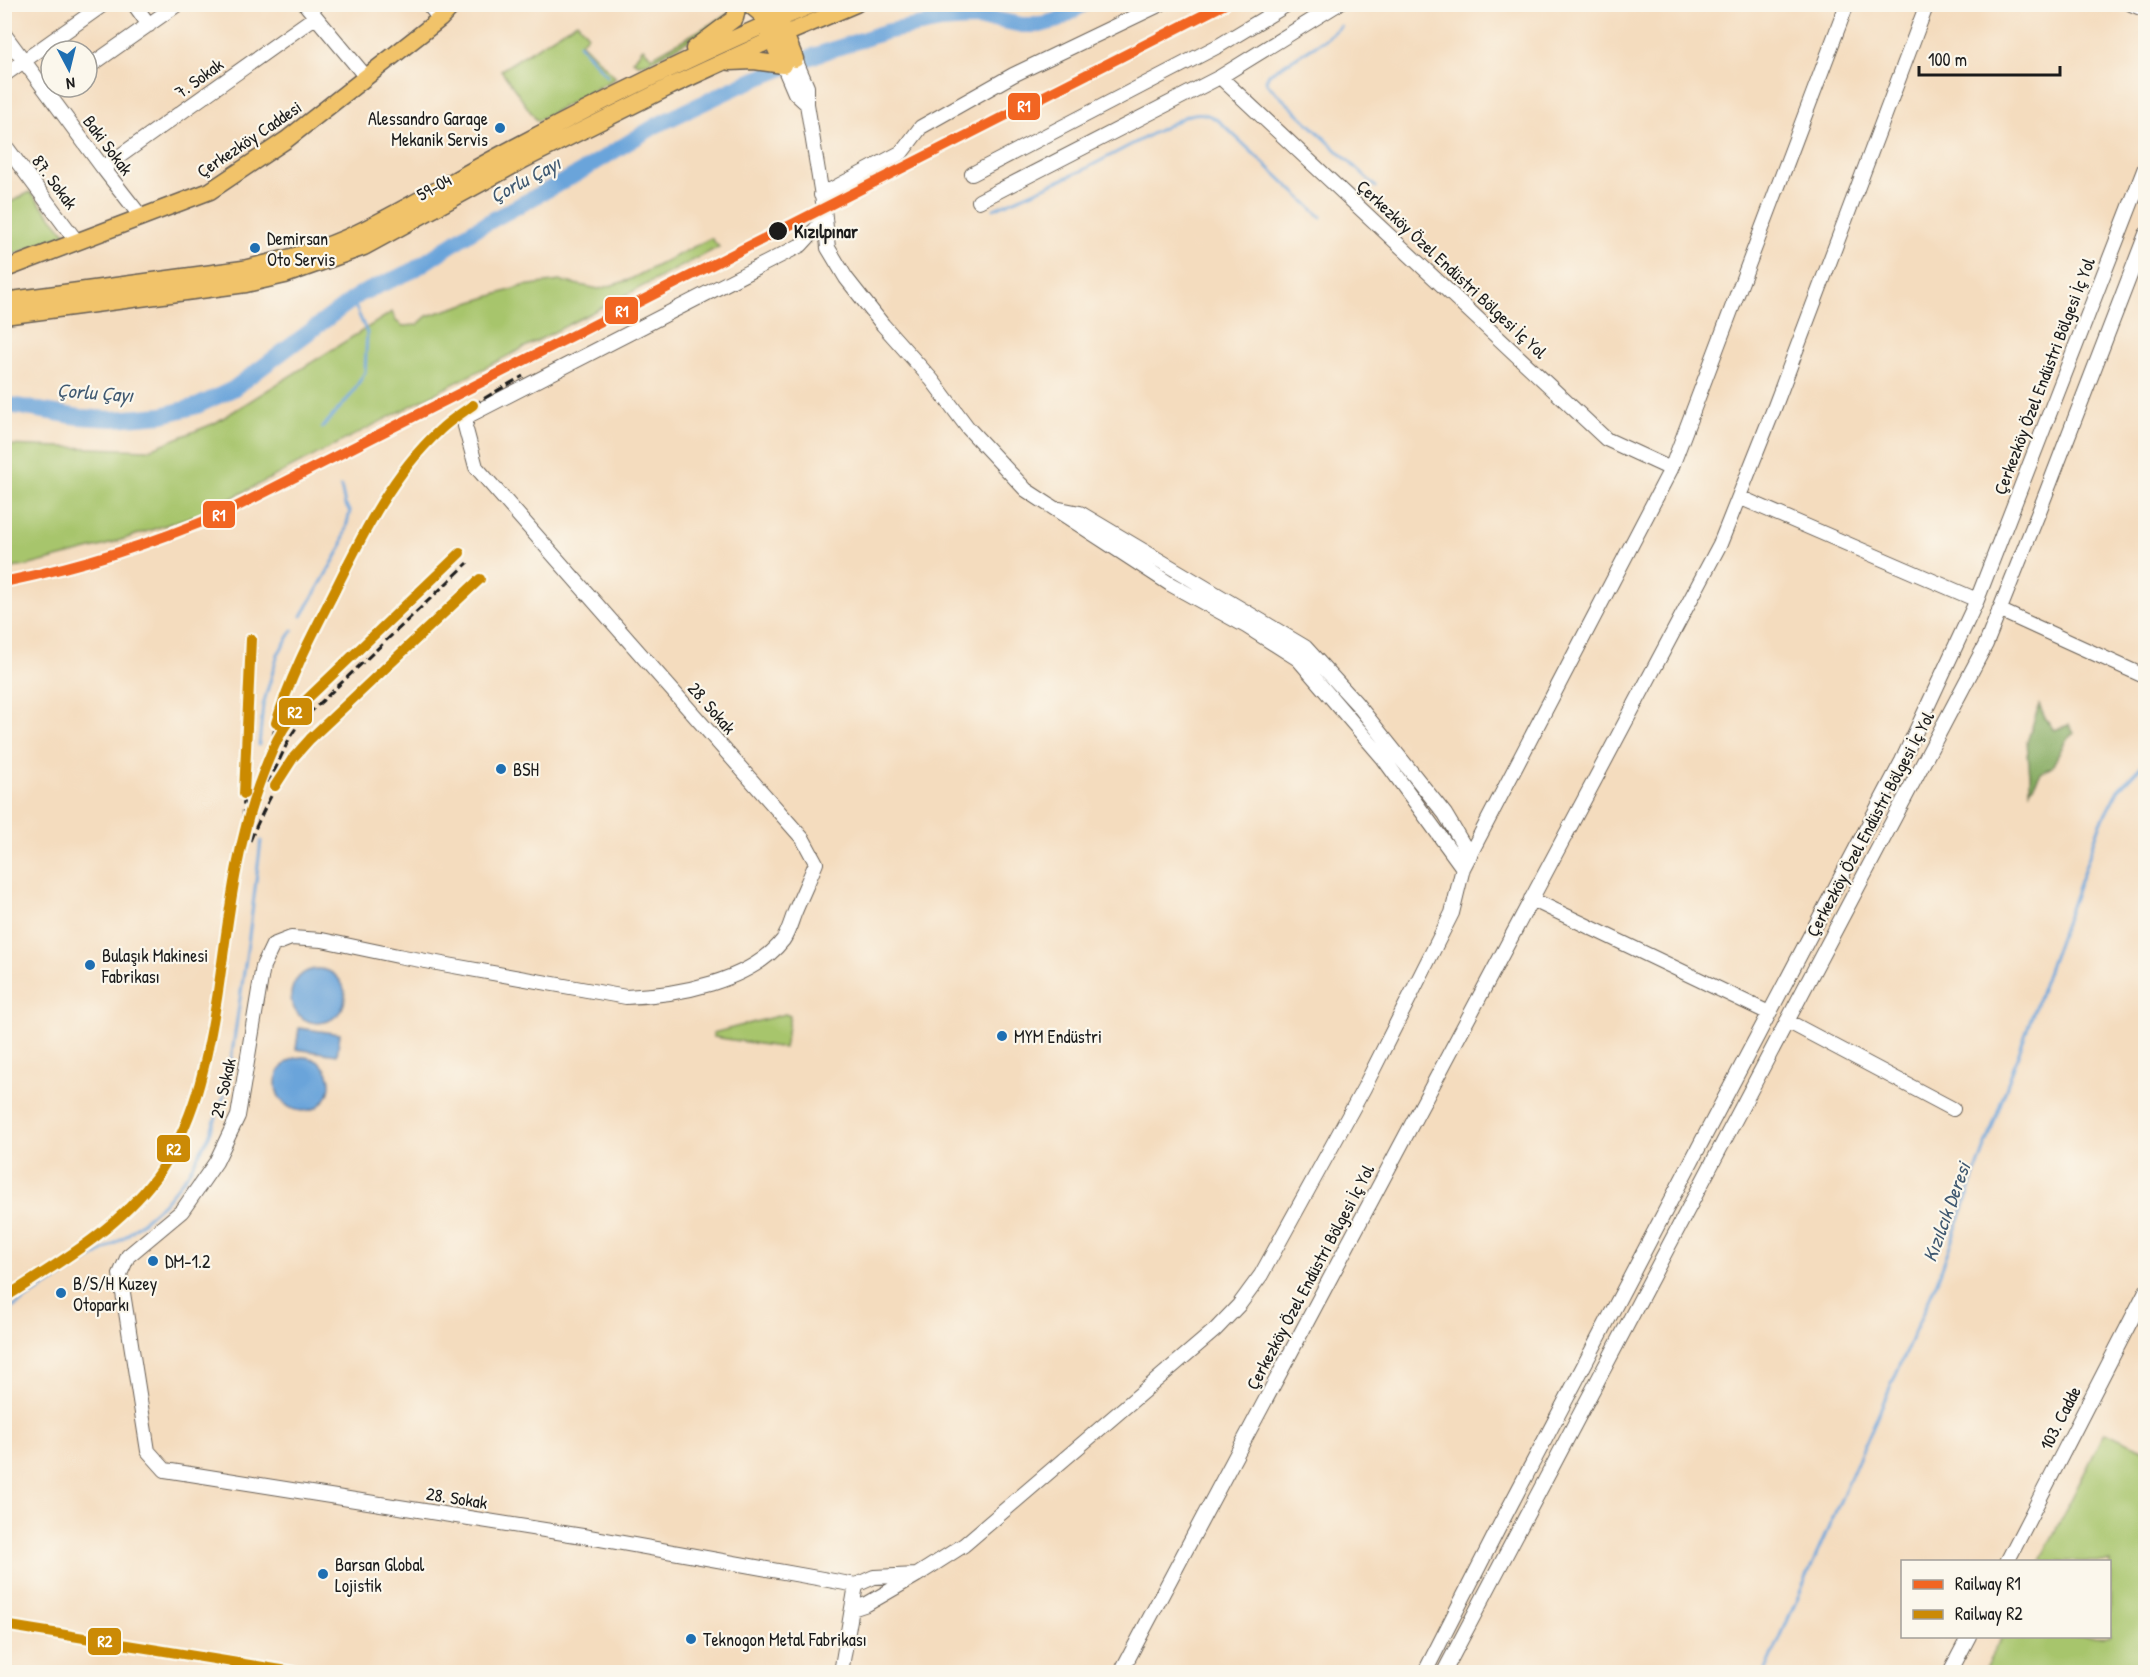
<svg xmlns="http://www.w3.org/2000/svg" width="2150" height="1677" viewBox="0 0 2150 1677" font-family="'Patrick Hand',sans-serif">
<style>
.green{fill:#a7c56c;stroke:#627044;stroke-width:1.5}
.forest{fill:#85aa60;stroke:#50633e;stroke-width:1.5}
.water{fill:#6ba4da;stroke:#44607b;stroke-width:1.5}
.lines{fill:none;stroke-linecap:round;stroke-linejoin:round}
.stream{stroke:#6ba4da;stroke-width:3}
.river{stroke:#6ba4da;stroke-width:16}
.minor-casing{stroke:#685f55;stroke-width:16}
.major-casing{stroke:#685f55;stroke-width:19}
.minor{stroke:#fff;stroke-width:14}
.major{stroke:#f1c36a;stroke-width:16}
.rail{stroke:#1c1c1c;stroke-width:3;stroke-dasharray:9 4.5;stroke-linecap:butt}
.rail-1-casing{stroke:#fbf7ec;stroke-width:15}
.rail-2-casing{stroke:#fbf7ec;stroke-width:15}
.rail-1{stroke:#f26522;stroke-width:10}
.rail-2{stroke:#cb8a06;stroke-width:10}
.poi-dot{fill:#1f6fb2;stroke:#fbf7ec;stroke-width:2}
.stop-dot{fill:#1c1c1c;stroke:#fbf7ec;stroke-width:2}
.labels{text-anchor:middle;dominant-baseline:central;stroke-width:4.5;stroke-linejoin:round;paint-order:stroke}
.street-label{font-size:18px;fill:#1c1c1c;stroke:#fbf7ec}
.poi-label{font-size:18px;fill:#1c1c1c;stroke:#fbf7ec;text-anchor:start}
.stop-label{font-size:18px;font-weight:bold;fill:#1c1c1c;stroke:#fbf7ec;text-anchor:start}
.water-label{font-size:20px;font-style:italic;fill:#405971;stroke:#fbf7ec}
.line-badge{stroke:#fbf7ec;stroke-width:2}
.badge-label{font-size:16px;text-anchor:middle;font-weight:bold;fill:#fff}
</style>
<rect width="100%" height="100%" fill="#fbf7ec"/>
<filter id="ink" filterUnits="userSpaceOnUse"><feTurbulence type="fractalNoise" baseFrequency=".0167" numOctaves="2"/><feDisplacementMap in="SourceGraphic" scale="12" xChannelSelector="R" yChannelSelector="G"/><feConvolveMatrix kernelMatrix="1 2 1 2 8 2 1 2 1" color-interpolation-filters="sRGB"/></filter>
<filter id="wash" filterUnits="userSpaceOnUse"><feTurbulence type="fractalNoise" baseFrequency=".008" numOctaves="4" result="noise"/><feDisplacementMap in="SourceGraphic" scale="24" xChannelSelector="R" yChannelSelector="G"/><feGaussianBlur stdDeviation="1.35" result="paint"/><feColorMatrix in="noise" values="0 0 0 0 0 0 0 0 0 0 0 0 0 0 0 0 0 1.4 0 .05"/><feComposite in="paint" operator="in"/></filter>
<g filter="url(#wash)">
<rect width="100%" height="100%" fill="#f4dcbe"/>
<path class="green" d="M727 5H737L735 16 647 63 638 64 633 61 643 48 652 57 732 12Z
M577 22 588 35 581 42 616 78 537 121 501 70Z
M30 192 66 234 5 258V205Z
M711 238 719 247 205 512 103 546 26 566 5 569V445L148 450 215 423 392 312 396 321 403 326 417 325 427 316 523 286 560 281 599 289 629 280Z
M785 1014 790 1016 784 1048 714 1037 713 1033Z
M2105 1432 2145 1450V1672H1983L2002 1637 2110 1636V1562L2040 1561Z"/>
<path class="forest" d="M2039 705 2046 720 2054 730 2069 725 2074 733 2066 740 2052 767 2041 773 2030 791V775L2027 742Z"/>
<path class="water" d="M291 996a27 27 0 1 1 54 0a27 27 0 1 1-54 0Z
M299 1028 340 1034 337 1055 296 1049Z
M276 1084a27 27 0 1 1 54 0a27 27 0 1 1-54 0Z"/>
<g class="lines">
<path class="stream" d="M1341 26 1324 40 1269 74 1266 80 1267 84 1376 187
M579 44 607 76
M994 209 1081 171 1184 117C1199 111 1208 113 1220 122L1321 217
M322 428 352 394 365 372 367 333 352 299
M302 616 341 548 350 511 345 505 341 487
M259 745 263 705 278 654 293 630
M4 1313 125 1237 163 1204 187 1175 209 1136 227 1088 248 944 261 841
M1765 1672 1939 1276 2100 825 2118 790 2146 761"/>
<path class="river" d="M4 404 79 417 114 419 162 415 197 406 233 389 360 294 412 271 472 231 577 174 657 125 741 85 816 55 885 32 941 21 968 19 998 20 1022 25H1040L1058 20 1084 4"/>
</g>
</g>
<g filter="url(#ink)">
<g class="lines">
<defs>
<path id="minor" d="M134 4 149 25
M305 4 366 77
M428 4 440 19
M2131 4 2146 10
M4 34 103 168 142 218
M795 59 807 87V104L824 208 828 248 846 278 883 325 932 380 968 428 1026 490 1170 584 1246 626 1298 659 1383 758 1463 868
M783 65 795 93 807 104
M87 68 178 4
M4 75 104 4
M1220 77 1606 439 1671 469
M4 144 77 242
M103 168 315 17
M972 174 1220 45 1288 4
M821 195 902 152 921 127 1013 75 1161 4
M979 201 1220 77 1338 4
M825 219 801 245 468 416 465 426 476 467 803 839 816 863C809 880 801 897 794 914 791 922 788 933 783 940 750 982 677 995 626 997L398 956 322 940 291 938 273 945 263 966 238 1116 216 1162 182 1211 128 1256 120 1274 148 1451 165 1470 589 1537 856 1585 841 1672
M1739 497 1977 600
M1060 509 1080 513 1305 647 1357 704 1445 814 1470 856
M1999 610 2146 677
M1531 899 1769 1013
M1787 1021 1953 1109
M2007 1562 2146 1291
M917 1575 964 1545 1215 1330 1239 1305 1261 1275 1364 1088 1452 913 1463 868 1671 469 1847 4
M852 1609 867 1604 917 1575 874 1577 856 1585
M1121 1672 1720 544 1775 406 1927 4
M1425 1672 1500 1525 1902 761 1977 600 2146 165
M1444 1672 1986 644 2040 509 2146 234
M1950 1672 1969 1636"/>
<path id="major" d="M749 4 761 14 783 65
M773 4 795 59
M694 49 735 18 738 4
M730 62 754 61 783 65
M4 271 8 268 210 191 286 140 440 19 454 4
M4 301 243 269C282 260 323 250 359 232 414 205 465 173 519 145 615 94 713 46 814 4
M4 316 246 284 285 275 364 247 525 159 671 86 771 40 856 4"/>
</defs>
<use href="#minor" class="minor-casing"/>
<use href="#major" class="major-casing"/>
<use href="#minor" class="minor"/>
<use href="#major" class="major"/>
<path class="rail" d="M273 735C288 683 312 636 336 588 365 531 392 470 442 428 467 407 495 392 523 376
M268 785 290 737 300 722 468 563
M243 819 251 639
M250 841C266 803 283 770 310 739L480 579
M4 1298C58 1263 117 1230 156 1177 195 1124 207 1061 217 998 228 926 234 853 259 784 271 752 280 727 304 702L460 553
M4 1625 294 1672"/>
<defs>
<path id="rail-1" d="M4 582C85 565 151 544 226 512L1225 4"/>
<path id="rail-2" d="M276 723C289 680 309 641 329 602 360 540 389 477 440 430 450 420 462 413 473 405
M275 786 293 758 310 739 480 579
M244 794 251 639
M4 1298C58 1263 117 1230 156 1177 195 1124 207 1061 217 998 228 926 234 853 259 784 271 752 280 727 304 702L460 553
M4 1625 294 1672"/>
</defs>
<use href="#rail-1" class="rail-1-casing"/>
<use href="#rail-2" class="rail-2-casing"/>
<use href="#rail-1" class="rail-1"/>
<use href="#rail-2" class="rail-2"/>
</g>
</g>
<g class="poi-dot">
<circle cx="500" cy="128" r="6"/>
<circle cx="255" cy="248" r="6"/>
<circle cx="501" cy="769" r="6"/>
<circle cx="90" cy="965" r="6"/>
<circle cx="1002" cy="1036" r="6"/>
<circle cx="153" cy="1261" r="6"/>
<circle cx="61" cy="1293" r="6"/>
<circle cx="323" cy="1574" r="6"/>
<circle cx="691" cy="1639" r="6"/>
</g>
<circle class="stop-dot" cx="778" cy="231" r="10"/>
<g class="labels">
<g class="street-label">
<text transform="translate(199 78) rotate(-36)">7. Sokak</text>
<text transform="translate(249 139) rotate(-34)">Çerkezköy Caddesi</text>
<text transform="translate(108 145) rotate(53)">Baki Sokak</text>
<text transform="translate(55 182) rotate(53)">87. Sokak</text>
<text transform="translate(434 187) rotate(-29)">59-04</text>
<text transform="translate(1452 269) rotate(43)">Çerkezköy Özel Endüstri Bölgesi İç Yol</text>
<text transform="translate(2044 376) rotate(-69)">Çerkezköy Özel Endüstri Bölgesi İç Yol</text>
<text transform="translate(712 708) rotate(49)">28. Sokak</text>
<text transform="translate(1870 824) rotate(-62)">Çerkezköy Özel Endüstri Bölgesi İç Yol</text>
<text transform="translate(223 1088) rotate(-77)">29. Sokak</text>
<text transform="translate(1310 1277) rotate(-62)">Çerkezköy Özel Endüstri Bölgesi İç Yol</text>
<text transform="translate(2060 1418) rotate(-63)">103. Cadde</text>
<text transform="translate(457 1498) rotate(9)">28. Sokak</text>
</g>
<g class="poi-label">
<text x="488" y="118" text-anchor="end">Alessandro Garage<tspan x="488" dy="21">Mekanik Servis</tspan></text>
<text x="267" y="238">Demirsan<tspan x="267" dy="21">Oto Servis</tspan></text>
<text x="513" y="769">BSH</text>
<text x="102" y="955">Bulaşık Makinesi<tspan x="102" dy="21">Fabrikası</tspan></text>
<text x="1014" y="1036">MYM Endüstri</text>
<text x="165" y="1261">DM-1.2</text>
<text x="73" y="1283">B/S/H Kuzey<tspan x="73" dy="21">Otoparkı</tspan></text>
<text x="335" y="1564">Barsan Global<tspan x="335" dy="21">Lojistik</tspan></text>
<text x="703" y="1639">Teknogon Metal Fabrikası</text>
</g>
<g class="stop-label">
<text x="794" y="231">Kızılpınar</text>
</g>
<g class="water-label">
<text transform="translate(525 179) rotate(-28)">Çorlu Çayı</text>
<text transform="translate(95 392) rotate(4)">Çorlu Çayı</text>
<text transform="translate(1946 1212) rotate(-70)">Kızılcık Deresi</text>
</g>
</g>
<g class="line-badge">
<rect x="1007" y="92" width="34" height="29" rx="6" fill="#f26522"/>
<rect x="604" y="296" width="35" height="29" rx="6" fill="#f26522"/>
<rect x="202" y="500" width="34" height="29" rx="6" fill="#f26522"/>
<rect x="278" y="697" width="35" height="29" rx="6" fill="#cb8a06"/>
<rect x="156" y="1134" width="35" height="29" rx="6" fill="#cb8a06"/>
<rect x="87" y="1627" width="35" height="29" rx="6" fill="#cb8a06"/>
</g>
<g class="badge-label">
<text x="1024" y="112">R1</text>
<text x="622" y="317">R1</text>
<text x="219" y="521">R1</text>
<text x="295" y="718">R2</text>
<text x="174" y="1155">R2</text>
<text x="105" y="1647">R2</text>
</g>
<rect width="2150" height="1677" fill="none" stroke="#fbf7ec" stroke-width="24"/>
<rect x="1901" y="1560" width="210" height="78" fill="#fbf7ec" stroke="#a29f99" stroke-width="1.5"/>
<rect x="1913" y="1580" width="30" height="9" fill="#f26522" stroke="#a29f99" stroke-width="1.5"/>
<text x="1955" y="1590" font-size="18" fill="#1c1c1c">Railway R1</text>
<rect x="1913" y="1610" width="30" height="9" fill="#cb8a06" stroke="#a29f99" stroke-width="1.5"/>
<text x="1955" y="1620" font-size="18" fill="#1c1c1c">Railway R2</text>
<g transform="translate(69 69) rotate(173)"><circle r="28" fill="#fbf7ec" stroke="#a29f99" stroke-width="1.5"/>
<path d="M0-4.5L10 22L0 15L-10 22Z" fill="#1f6fb2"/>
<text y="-9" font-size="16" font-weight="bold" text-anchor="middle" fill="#1c1c1c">N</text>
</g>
<path d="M1919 66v9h141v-9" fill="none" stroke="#1c1c1c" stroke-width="3"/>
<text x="1928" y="66" font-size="18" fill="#1c1c1c" stroke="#fbf7ec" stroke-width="4.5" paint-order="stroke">100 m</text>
</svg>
